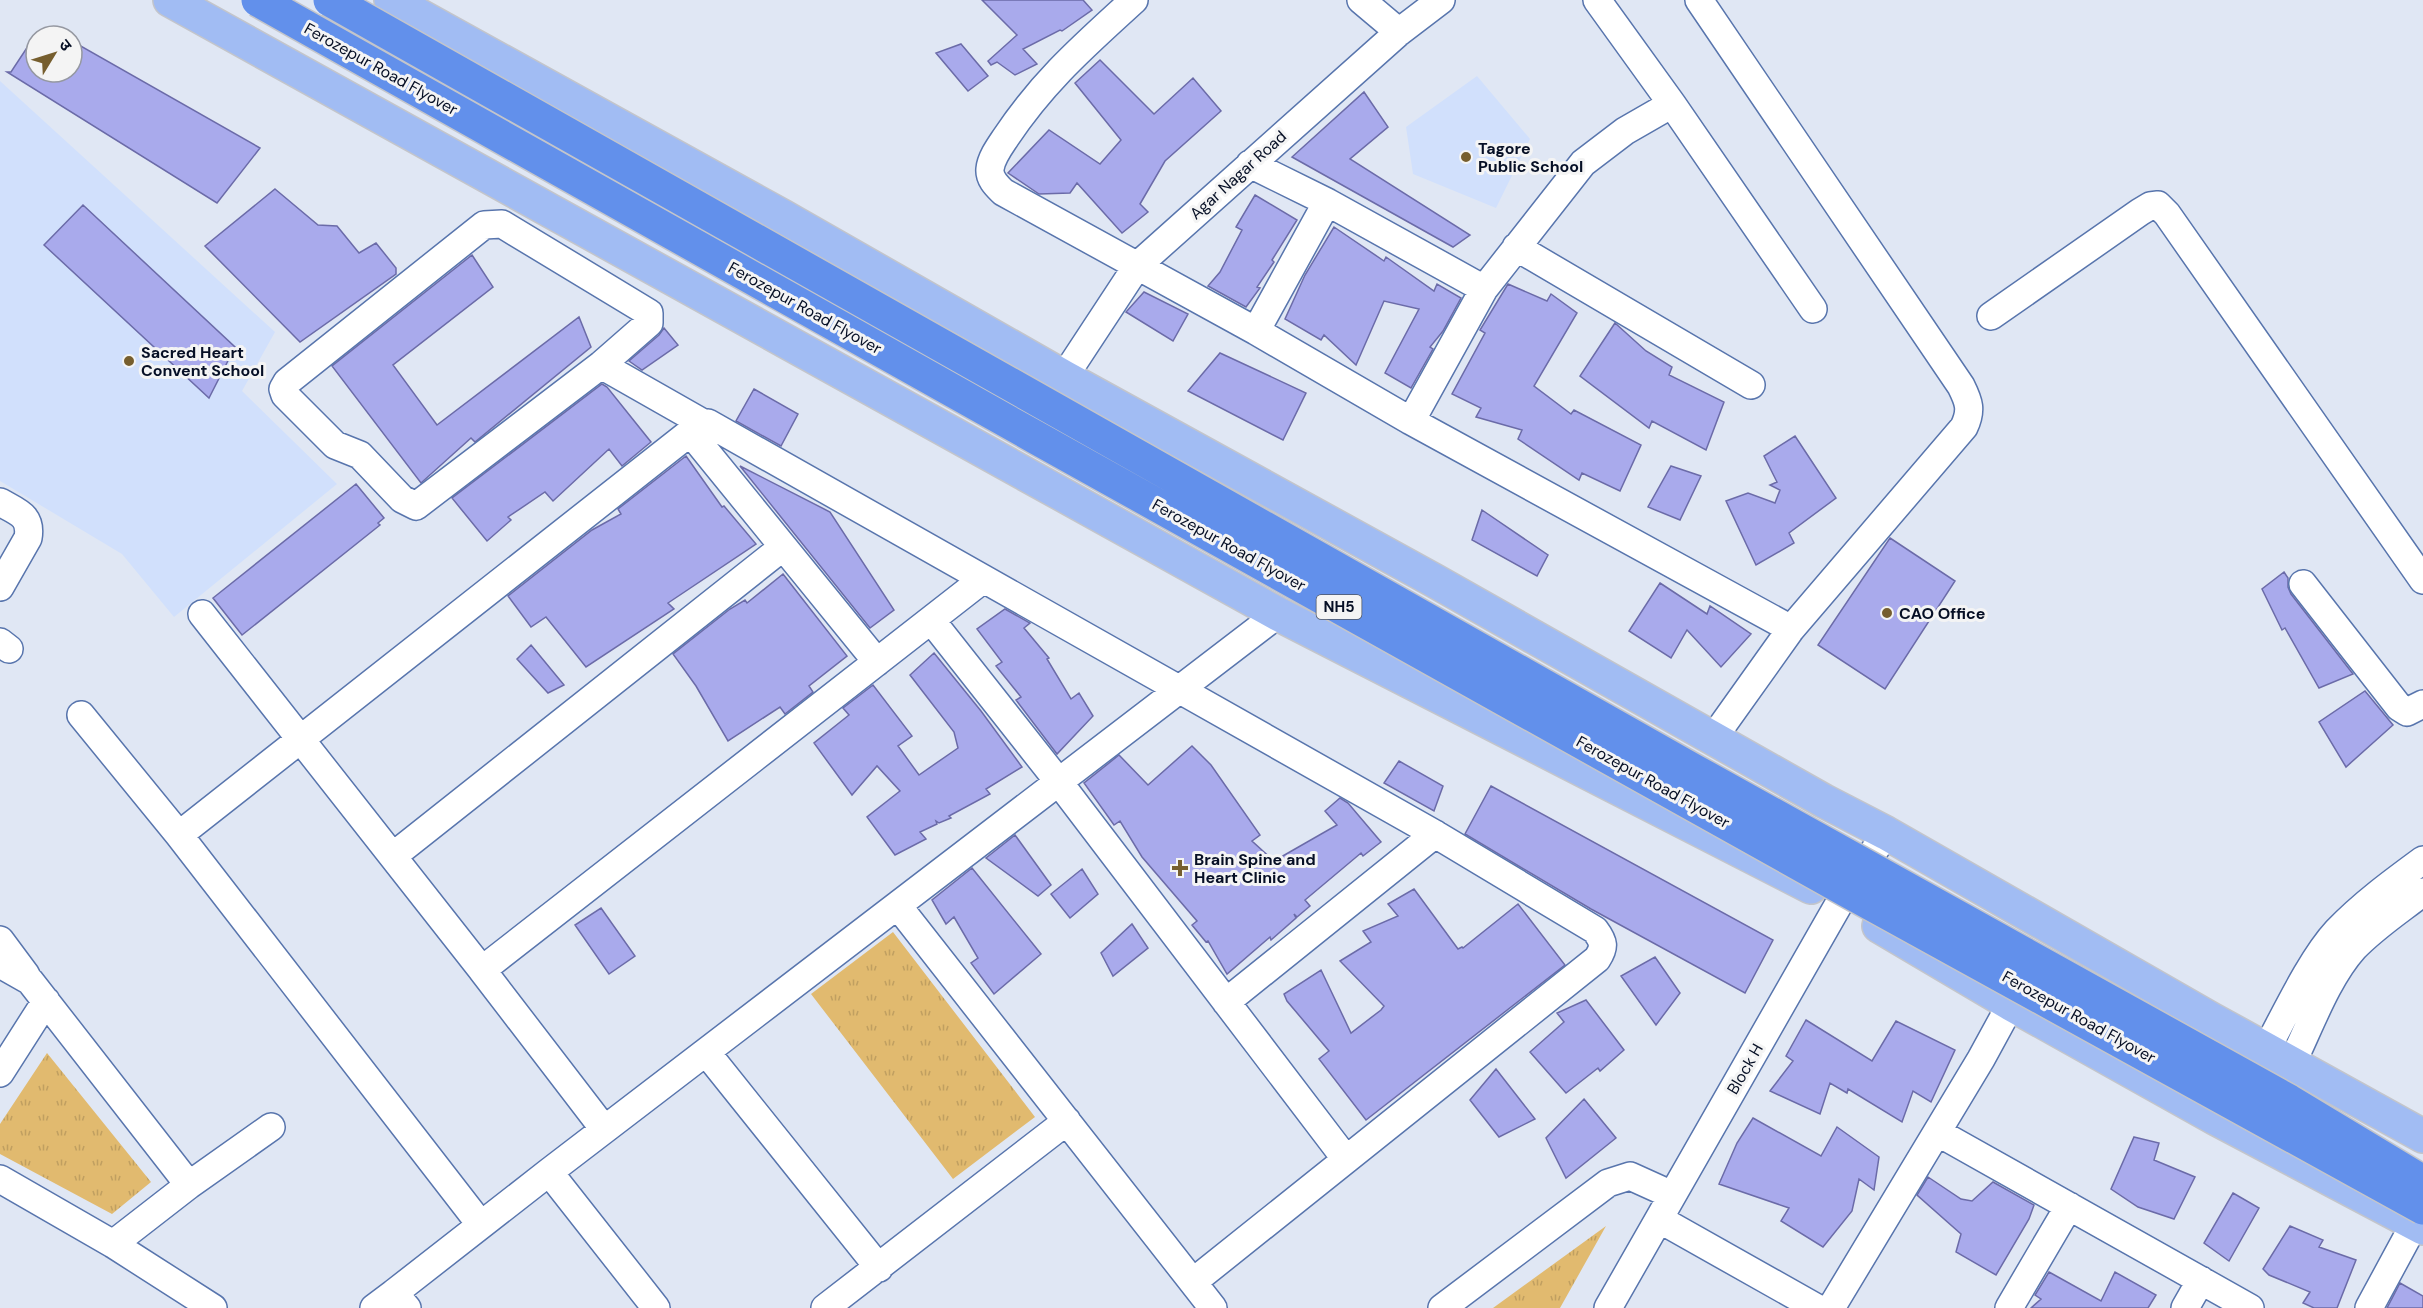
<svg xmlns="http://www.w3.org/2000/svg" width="2423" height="1308" viewBox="0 0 2423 1308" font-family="'DM Sans','Noto Sans Devanagari',sans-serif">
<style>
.built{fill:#d1e0fc}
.grass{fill:url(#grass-tufts)}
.building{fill:#a9aaec;stroke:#6b6ba8;stroke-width:1.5}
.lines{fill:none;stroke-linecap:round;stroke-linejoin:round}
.minor-casing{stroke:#5875ad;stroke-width:30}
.major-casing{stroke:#c3c5cb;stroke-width:36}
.minor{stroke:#fff;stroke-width:27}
.major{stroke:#a1bcf3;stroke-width:33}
.highway-bridge-casing{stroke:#c3c5cb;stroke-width:36;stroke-linecap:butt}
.highway-bridge{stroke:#6290eb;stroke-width:33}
.poi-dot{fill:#765e2e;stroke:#f4f4f4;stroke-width:2}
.labels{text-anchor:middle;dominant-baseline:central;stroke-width:6;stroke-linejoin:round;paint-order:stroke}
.shield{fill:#f4f4f4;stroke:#4d5463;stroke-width:1.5}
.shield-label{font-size:15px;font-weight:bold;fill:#060f25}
.street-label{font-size:16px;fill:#060f25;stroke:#f4f4f4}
.poi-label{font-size:16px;font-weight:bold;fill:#060f25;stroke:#f4f4f4;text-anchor:start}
</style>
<defs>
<pattern id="grass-tufts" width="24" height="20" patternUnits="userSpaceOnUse" patternTransform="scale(1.5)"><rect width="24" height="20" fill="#e1ba6f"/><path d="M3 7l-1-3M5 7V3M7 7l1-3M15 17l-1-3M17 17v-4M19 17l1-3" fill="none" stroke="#c09f60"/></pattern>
</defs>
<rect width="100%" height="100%" fill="#e0e7f4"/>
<path class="built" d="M1477 76 1530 139 1496 208 1413 174 1406 127Z
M0 81 275 332 242 391 337 484 174 617 122 554 0 481Z"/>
<path class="grass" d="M893 932 1035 1117 953 1179 811 994Z
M47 1053 151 1182 112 1214 0 1154V1124Z
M1606 1226 1560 1308H1493Z"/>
<path class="building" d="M982 0H1083L1092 10 1062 31 1060 30 1023 49 1037 64 1015 75 997 62 991 65 988 61 1017 35Z
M36 34V72H72V41L260 148 217 203 7 72H11Z
M961 44 988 76 968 91 936 53Z
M1100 60 1154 114 1193 78 1221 111 1165 161 1140 204 1148 212 1122 233 1077 183 1070 193 1039 194 1008 173 1049 130 1100 164 1121 140 1075 83Z
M1364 92 1388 127 1350 159 1470 235 1453 247 1292 157Z
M275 189 318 225 337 226 359 253 376 243 396 268V274L300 342 205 246Z
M1255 195 1297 220 1272 260 1274 262 1257 287 1260 288 1246 307 1208 286 1220 272 1242 230 1236 227Z
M83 205 235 347 209 398 44 245Z
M1334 227 1384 261 1386 257 1434 291 1437 284 1461 298 1443 331 1430 347 1433 349 1411 388 1385 373 1419 309 1384 301 1356 365 1324 335 1321 340 1285 319 1305 275Z
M472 255 493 287 393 365 437 425 579 317 591 347 475 442 471 438 421 483 332 366Z
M1508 284 1547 301 1551 294 1577 313 1534 386 1571 414 1574 410 1641 445 1620 491 1582 473 1579 480 1518 439 1522 430 1476 417 1481 408 1452 394 1485 333 1480 330Z
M1144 292 1188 314 1173 341 1126 312Z
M1615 323 1646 351 1672 367 1669 375 1724 402 1706 450 1652 421 1649 428 1580 376Z
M664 328 678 345 642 370 629 361 659 335Z
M1220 353 1306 393 1283 440 1188 391Z
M602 384 607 387 651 442 622 466 609 449 553 501 545 492 508 517 511 520 487 541 452 498Z
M754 389 798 414 781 446 736 421Z
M1795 436 1836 498 1789 533 1794 543 1756 565 1726 501 1748 493 1775 503 1780 490 1770 485 1777 482 1764 456Z
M686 456 722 507 724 506 756 544 668 603 674 609 586 667 546 617 531 627 508 596 592 530 621 514 618 509Z
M740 466 830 512 894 610 870 628Z
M1671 466 1701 476 1680 520 1648 507Z
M356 484 384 518 378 523 380 525 242 635 213 598Z
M1482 510 1548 555 1537 576 1472 540Z
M1890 538 1955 581 1885 689 1818 645Z
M2284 572 2288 578V587L2291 594 2353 674 2319 688 2285 628 2282 630 2262 589Z
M783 574 847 656 809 686 813 692 785 714 780 707 728 741 696 686 673 654 730 609 745 600 747 603Z
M1660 583 1707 614 1710 606 1751 634 1721 667 1687 630 1671 658 1629 631Z
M1005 609 1030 623 1024 628 1049 658 1047 659 1071 699 1079 693 1093 716 1057 754 1016 700 1021 697 996 666 1002 662 977 629Z
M531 645 564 685 548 693 517 659Z
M934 653 981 711 1022 767 986 789 990 794 949 816 951 818 939 823 936 821 937 824 920 832 926 839 895 855 867 817 900 791 877 766 852 795 814 743 849 715 843 708 873 685 912 736 898 746 919 775 958 748 954 732 910 675Z
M2365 691 2393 725 2346 767 2319 722Z
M1192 746 1211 765 1260 835 1252 841 1274 861 1337 825 1325 811 1340 798 1348 803 1381 842 1363 856 1361 853 1305 900 1310 906 1297 917 1294 914 1296 918 1271 940 1270 937 1227 974 1208 941 1206 942 1192 925 1197 921 1142 857 1120 821 1114 825 1084 783 1119 755 1148 785Z
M1399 761 1443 786 1434 811 1384 783Z
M1491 786 1773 940 1745 993 1591 909 1465 834Z
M1015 835 1051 885 1038 896 986 858Z
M972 868 1041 954 994 994 971 963 978 958 954 917 946 924 932 900Z
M1082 869 1098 894 1070 918 1051 894Z
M1414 889 1458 949 1462 947 1463 948 1518 904 1565 965 1366 1120 1319 1059 1329 1051 1287 1001 1284 994 1321 970 1351 1033 1381 1010 1384 1006 1340 961 1371 942 1363 931 1398 916 1388 904Z
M601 908 635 956 609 974 575 925Z
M1132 924 1148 948 1113 976 1101 953Z
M1655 957 1680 993 1656 1025 1621 976Z
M1586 1000 1624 1050 1600 1071 1598 1068 1566 1093 1530 1052 1564 1022 1557 1013Z
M1806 1020 1872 1061 1896 1021 1955 1050 1931 1102 1913 1091 1902 1122 1848 1089 1847 1093 1830 1083 1820 1114 1770 1091 1793 1061 1786 1056Z
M1496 1069 1535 1119 1499 1137 1470 1100Z
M1584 1099 1616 1138 1566 1178 1546 1138Z
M1753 1118 1821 1156 1837 1127 1879 1157 1874 1190 1859 1179 1852 1211 1823 1247 1781 1221 1789 1208 1719 1184 1737 1143Z
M2134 1137 2159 1143 2154 1160 2195 1177 2174 1219 2138 1207 2111 1189Z
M1928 1177 1961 1199 1972 1201 1993 1182 2034 1205 2029 1219 1996 1275 1956 1252 1961 1234 1917 1195Z
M2233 1193 2259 1208 2229 1261 2204 1243Z
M2290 1226 2323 1240 2319 1247 2356 1260 2337 1308H2314L2303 1303 2310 1292 2269 1275 2263 1269Z
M2049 1272 2101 1301 2115 1272 2156 1295 2148 1308H2031L2041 1299 2035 1295Z
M2400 1283 2423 1296V1308H2387Z"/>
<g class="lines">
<defs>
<path id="minor" d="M1134 0C1085 45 1044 80 1006 137 1000 146 991 158 990 169 989 179 997 186 1003 192L1256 331 1411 421 1791 629
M1361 0 1399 32
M1597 0 1672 104 1813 309
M1699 0 1961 386C1969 402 1972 410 1964 427L1791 629 1714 737
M1250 164 1327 202 1484 289 1411 421
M502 224 649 313V323L601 365 416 506 402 499 360 455 335 445 285 395 283 389 287 382 484 225Z
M1516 247 1751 385
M1484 289 1583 163 1625 131 1672 104
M1991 316 2140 212 2150 206 2158 205 2167 214 2423 580
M1256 331 1327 202
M601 365 703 423
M1064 377 1137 266 1399 32 1441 0
M690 432 877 662
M0 502C17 512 32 515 28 538L0 587
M2303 584 2399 707 2407 712 2423 704
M202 614 482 970 982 580
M931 620 1058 781 1345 1158
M0 642 9 649
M81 715 179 835
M393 856 783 547
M898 906 1213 1308
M0 940 26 975
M0 964 30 981 189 1185 113 1244
M482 970 604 1129
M1226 1002 1435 834
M2266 1050C2285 1015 2311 959 2337 931 2363 904 2393 882 2423 860
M706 1052 879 1268
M2292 1063C2310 1026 2327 978 2354 948 2374 927 2400 910 2423 892
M0 1073 46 1001
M1937 1132 2250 1308
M549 1172 656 1308
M0 1179 113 1244 213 1308
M189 1185 271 1127
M1659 1219 1817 1308
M481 1225 179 835 697 427 708 423 1435 834 1595 930C1604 942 1605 947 1597 959L1193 1282
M374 1308 394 1293
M407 1308 394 1293 549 1172 1278 614
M825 1308 1067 1121
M1442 1308 1608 1183 1630 1176 1672 1195
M1608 1308 1840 902 1886 833
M1831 1308 1981 1059 2011 1004
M2009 1308 2069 1206
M2185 1308 2201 1280
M2369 1308 2415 1223"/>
<path id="major" d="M170 0 1278 614 1811 887
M391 0 782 216 1064 377 1435 581 1824 801 1886 833 2211 1019 2423 1136
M1879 926 2011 1004 2215 1118 2423 1228"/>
</defs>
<use href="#minor" class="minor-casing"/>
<use href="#major" class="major-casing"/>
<use href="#minor" class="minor"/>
<use href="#major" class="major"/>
<defs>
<path id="highway-bridge" d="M258 0 1035 437 1846 890 2423 1208
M330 0 1693 770 2289 1101 2423 1182"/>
</defs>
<use href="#highway-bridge" class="highway-bridge-casing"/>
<use href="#highway-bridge" class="highway-bridge"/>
</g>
<g class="poi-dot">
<circle cx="1466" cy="157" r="6"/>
<circle cx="129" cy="361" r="6"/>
<circle cx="1887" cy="613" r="6"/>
<path d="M1177 859h6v6h6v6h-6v6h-6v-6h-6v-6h6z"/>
</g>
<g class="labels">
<rect class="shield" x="1316.5" y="595" width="45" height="24" rx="4.5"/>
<g class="shield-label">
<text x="1339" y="607">NH5</text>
</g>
<g class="street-label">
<text transform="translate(381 69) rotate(29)">Ferozepur Road Flyover</text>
<text transform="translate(1238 175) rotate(-42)">Agar Nagar Road</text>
<text transform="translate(805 308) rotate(29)">Ferozepur Road Flyover</text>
<text transform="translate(1229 545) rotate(29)">Ferozepur Road Flyover</text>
<text transform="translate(1653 782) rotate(29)">Ferozepur Road Flyover</text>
<text transform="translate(2079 1017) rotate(29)">Ferozepur Road Flyover</text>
<text transform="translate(1745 1069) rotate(-60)">Block H</text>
</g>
<g class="poi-label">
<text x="1478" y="148">Tagore<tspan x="1478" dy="18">Public School</tspan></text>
<text x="141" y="352">Sacred Heart<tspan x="141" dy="18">Convent School</tspan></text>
<text x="1899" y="613">CAO Office</text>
<text x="1194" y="859">Brain Spine and<tspan x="1194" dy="18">Heart Clinic</tspan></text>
</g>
</g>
<g transform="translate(54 54) rotate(52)"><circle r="28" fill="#f4f4f4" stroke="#9598a1" stroke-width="1.5"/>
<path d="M0-4.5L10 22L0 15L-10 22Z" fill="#765e2e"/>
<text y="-9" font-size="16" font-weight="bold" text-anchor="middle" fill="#060f25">उ</text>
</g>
</svg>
